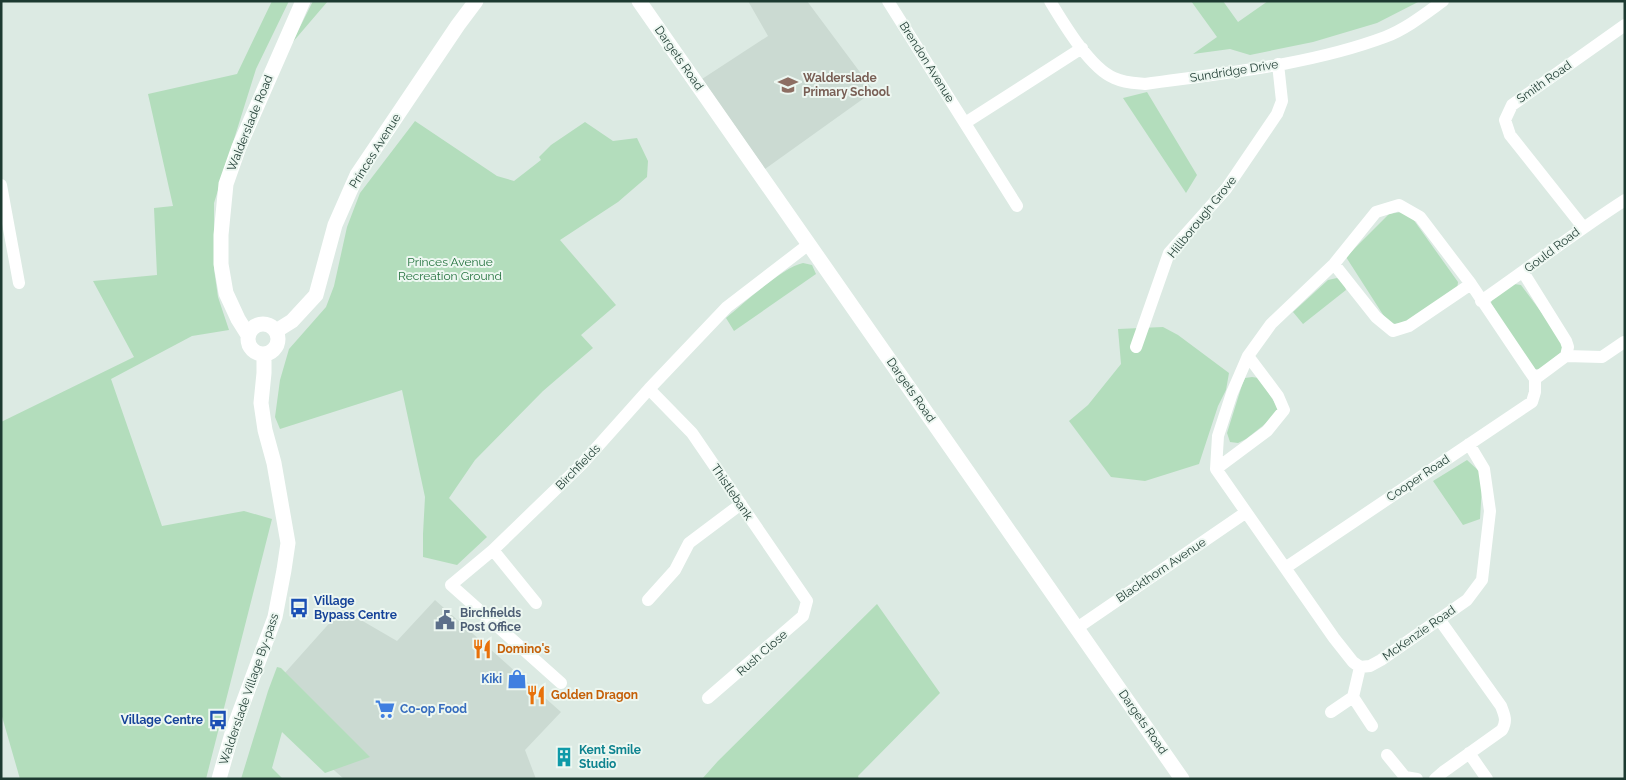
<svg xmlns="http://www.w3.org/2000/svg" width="1626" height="780" viewBox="0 0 1626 780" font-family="Raleway,sans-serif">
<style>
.built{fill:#cbdad2}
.green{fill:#b3ddbc}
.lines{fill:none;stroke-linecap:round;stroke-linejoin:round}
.minor{stroke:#fff;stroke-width:12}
.tertiary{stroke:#fff;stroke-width:15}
.labels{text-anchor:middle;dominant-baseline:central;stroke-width:4;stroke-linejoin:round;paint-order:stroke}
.street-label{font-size:12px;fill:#1d3a31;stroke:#edf7f1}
.education-label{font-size:12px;font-weight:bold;fill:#785e54;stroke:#edf7f1;text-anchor:start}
.park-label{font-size:12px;fill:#25733f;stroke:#edf7f1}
.transit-label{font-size:12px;font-weight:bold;fill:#164399;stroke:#edf7f1;text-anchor:start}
.service-label{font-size:12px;font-weight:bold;fill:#4e5e75;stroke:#edf7f1;text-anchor:start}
.food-label{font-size:12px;font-weight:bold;fill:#c56008;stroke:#edf7f1;text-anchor:start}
.shop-label{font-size:12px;font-weight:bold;fill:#366cbe;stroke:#edf7f1;text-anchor:end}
.culture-label{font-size:12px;font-weight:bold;fill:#0d838f;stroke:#edf7f1;text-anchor:start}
</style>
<rect width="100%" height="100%" fill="#dceae3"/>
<path class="built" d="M748 1H807L874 91 765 169 702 79 768 36Z
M435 600 561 712 525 750 536 779H344L293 734 275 684 342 609 397 641Z"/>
<path class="green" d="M272 1H289L256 69 214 203V269L218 297 229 330 192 336 111 379 162 526 244 511 272 519 206 779H20L1 713V422L134 357 93 281 157 275 154 208 173 206 148 94 237 74Z
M313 1H328L292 43Z
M1191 1H1223L1238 22 1268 1H1420L1377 23 1313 42 1250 55 1230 49 1193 54 1217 37Z
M1147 92 1197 175 1186 193 1123 98Z
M415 121 497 176 514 181 541 160 539 157 551 145 585 122 613 141 637 138 648 161 647 177 618 202 560 240 616 305 581 335 593 348 543 391 475 460 449 498 487 537 457 565 423 557V534L425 497 402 390 280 429 275 417 280 380 289 349 326 307 334 286 347 227 360 193Z
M1401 212 1413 219 1458 282 1457 290 1410 323 1389 324 1346 257 1389 214Z
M803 263 812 265 816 274 734 331 726 318C743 304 783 267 803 263Z
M1337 278 1344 282 1346 290 1303 324 1293 312 1328 280Z
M1514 284 1521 285 1562 340 1565 349 1540 369H1531L1491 303 1493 296Z
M1163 327 1178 335 1229 373 1226 390 1218 406 1199 464 1145 481 1111 477 1069 421 1088 405 1121 364 1118 329Z
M1252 377 1259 378 1278 408 1274 417 1246 439 1238 443 1230 442 1227 433 1242 385 1245 378Z
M1467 460 1479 471 1482 486 1480 519 1463 525 1433 481Z
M877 604 940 693 858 776 859 779H702L718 761Z
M277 667 281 668 370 757 325 773 282 732 272 768 283 779H241L268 691Z"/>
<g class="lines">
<path class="minor" d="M888 1 1017 206
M1050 1C1064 24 1090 68 1114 78 1125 83 1134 83 1145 84 1224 73 1310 65 1385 37 1406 29 1425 14 1443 1
M965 123 1082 48
M1 185 19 283
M1583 227 1510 135 1505 120 1512 105 1625 25
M1334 264 1376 317 1393 331 1409 326 1471 284
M1523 272 1566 341 1568 347 1566 356 1535 379
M1481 301C1529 268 1575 232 1625 200
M1136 347 1169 253 1226 189 1277 114 1282 101 1278 64
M1566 356 1602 357 1624 342
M649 389 692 433 807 601 803 616 708 698
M1216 469 1267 431 1284 410 1278 396 1248 356
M493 550 536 603
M1285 568 1532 402 1535 392V379L1471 284 1420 217 1399 205 1376 212 1334 264 1271 324 1248 356 1232 393 1218 436 1216 469 1334 638 1353 662 1360 667 1370 666 1381 660 1467 600 1482 580 1490 511 1484 469 1469 444
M648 600 675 570 689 543 741 504
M1077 628 1245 513
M561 683 451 585 493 550 582 464 649 389 727 307 809 244
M1353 697 1360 667
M1331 712 1353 697 1372 726
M1469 753 1487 779
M1387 755 1405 777 1417 779
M1435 779 1443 772 1502 730C1507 721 1505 716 1501 706L1439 619"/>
<path class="tertiary" d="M639 1 1182 779
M248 339a15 15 0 1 1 30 0a15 15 0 1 1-30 0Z
M276 331 292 321 316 295 335 225 357 175 458 25 476 1
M248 335 238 319 226 293 221 264V235L226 184 239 147 303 1
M219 779 233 730 275 617 284 570 288 543 274 463 265 430 261 403 264 373V354"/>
</g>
<defs>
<symbol id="school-bare" viewBox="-9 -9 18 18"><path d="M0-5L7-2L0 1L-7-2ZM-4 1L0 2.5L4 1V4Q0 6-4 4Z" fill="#8d6e63" stroke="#edf7f1" stroke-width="2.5" paint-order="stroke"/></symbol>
<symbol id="bus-bare" viewBox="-9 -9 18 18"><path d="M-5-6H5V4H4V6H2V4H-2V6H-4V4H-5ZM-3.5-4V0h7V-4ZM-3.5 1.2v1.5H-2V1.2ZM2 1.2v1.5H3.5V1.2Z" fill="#1a4fb4" stroke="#edf7f1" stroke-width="2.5" paint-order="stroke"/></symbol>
<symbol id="civic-bare" viewBox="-9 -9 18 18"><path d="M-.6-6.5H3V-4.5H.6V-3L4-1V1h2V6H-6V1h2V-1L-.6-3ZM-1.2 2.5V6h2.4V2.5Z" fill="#5c6f8a" stroke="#edf7f1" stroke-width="2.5" paint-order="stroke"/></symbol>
<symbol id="restaurant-bare" viewBox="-9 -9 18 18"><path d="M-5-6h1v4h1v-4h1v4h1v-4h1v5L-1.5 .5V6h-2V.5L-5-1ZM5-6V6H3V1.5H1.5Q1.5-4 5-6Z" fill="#e8710a" stroke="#edf7f1" stroke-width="2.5" paint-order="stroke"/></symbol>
<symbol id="shop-bare" viewBox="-9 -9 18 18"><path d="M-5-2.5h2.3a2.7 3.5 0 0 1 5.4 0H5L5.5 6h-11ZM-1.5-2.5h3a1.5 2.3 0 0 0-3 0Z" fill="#3f7fe0" stroke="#edf7f1" stroke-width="2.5" paint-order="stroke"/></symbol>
<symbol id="supermarket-bare" viewBox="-9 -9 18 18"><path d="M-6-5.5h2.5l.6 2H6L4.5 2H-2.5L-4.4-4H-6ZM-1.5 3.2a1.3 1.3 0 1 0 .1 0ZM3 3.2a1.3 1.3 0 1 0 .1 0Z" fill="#3f7fe0" stroke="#edf7f1" stroke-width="2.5" paint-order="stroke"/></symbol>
<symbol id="building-bare" viewBox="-9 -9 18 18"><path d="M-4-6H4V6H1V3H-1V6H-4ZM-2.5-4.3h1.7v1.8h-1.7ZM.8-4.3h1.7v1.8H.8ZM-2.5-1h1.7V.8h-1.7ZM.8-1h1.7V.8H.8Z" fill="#0f9aa8" stroke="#edf7f1" stroke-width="2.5" paint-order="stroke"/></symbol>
</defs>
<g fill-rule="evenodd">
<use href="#school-bare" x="774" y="71" width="28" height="28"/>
<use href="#bus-bare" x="285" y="594" width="28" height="28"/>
<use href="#civic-bare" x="431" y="606" width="28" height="28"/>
<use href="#restaurant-bare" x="468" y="635" width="28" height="28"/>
<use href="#shop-bare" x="503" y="665" width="28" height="28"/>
<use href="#restaurant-bare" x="522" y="681" width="28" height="28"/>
<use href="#supermarket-bare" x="371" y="695" width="28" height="28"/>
<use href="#bus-bare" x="204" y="706" width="28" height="28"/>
<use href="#building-bare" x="550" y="743" width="28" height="28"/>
</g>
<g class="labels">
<g class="street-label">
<text transform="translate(679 58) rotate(55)">Dargets Road</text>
<text transform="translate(927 62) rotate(58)">Brendon Avenue</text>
<text transform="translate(1234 71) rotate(-9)">Sundridge Drive</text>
<text transform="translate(1544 82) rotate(-35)">Smith Road</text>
<text transform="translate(250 123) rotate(-68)">Walderslade Road</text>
<text transform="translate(375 151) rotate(-58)">Princes Avenue</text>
<text transform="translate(1202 217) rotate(-51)">Hillborough Grove</text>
<text transform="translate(1552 250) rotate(-37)">Gould Road</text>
<text transform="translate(911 390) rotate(55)">Dargets Road</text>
<text transform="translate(578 467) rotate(-46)">Birchfields</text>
<text transform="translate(1418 478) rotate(-34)">Cooper Road</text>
<text transform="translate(732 492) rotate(56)">Thistlebank</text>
<text transform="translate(1161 570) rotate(-34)">Blackthorn Avenue</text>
<text transform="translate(1419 633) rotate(-35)">McKenzie Road</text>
<text transform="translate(762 653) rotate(-41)">Rush Close</text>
<text transform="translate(249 689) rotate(-71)">Walderslade Village By-pass</text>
<text transform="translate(1143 722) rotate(55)">Dargets Road</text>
</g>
<g class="education-label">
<text x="803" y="78">Walderslade<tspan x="803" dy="14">Primary School</tspan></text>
</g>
<g class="park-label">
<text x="450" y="262">Princes Avenue<tspan x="450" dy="14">Recreation Ground</tspan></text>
</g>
<g class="transit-label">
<text x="314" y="601">Village<tspan x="314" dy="14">Bypass Centre</tspan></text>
<text x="203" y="720" text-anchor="end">Village Centre</text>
</g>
<g class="service-label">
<text x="460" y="613">Birchfields<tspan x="460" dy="14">Post Office</tspan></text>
</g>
<g class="food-label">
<text x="497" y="649">Domino's</text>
<text x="551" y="695">Golden Dragon</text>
</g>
<g class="shop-label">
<text x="502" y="679">Kiki</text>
<text x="400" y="709" text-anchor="start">Co-op Food</text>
</g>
<g class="culture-label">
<text x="579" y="750">Kent Smile<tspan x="579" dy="14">Studio</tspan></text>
</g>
</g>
<rect width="1626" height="780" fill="none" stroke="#1d3a31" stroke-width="5"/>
</svg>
